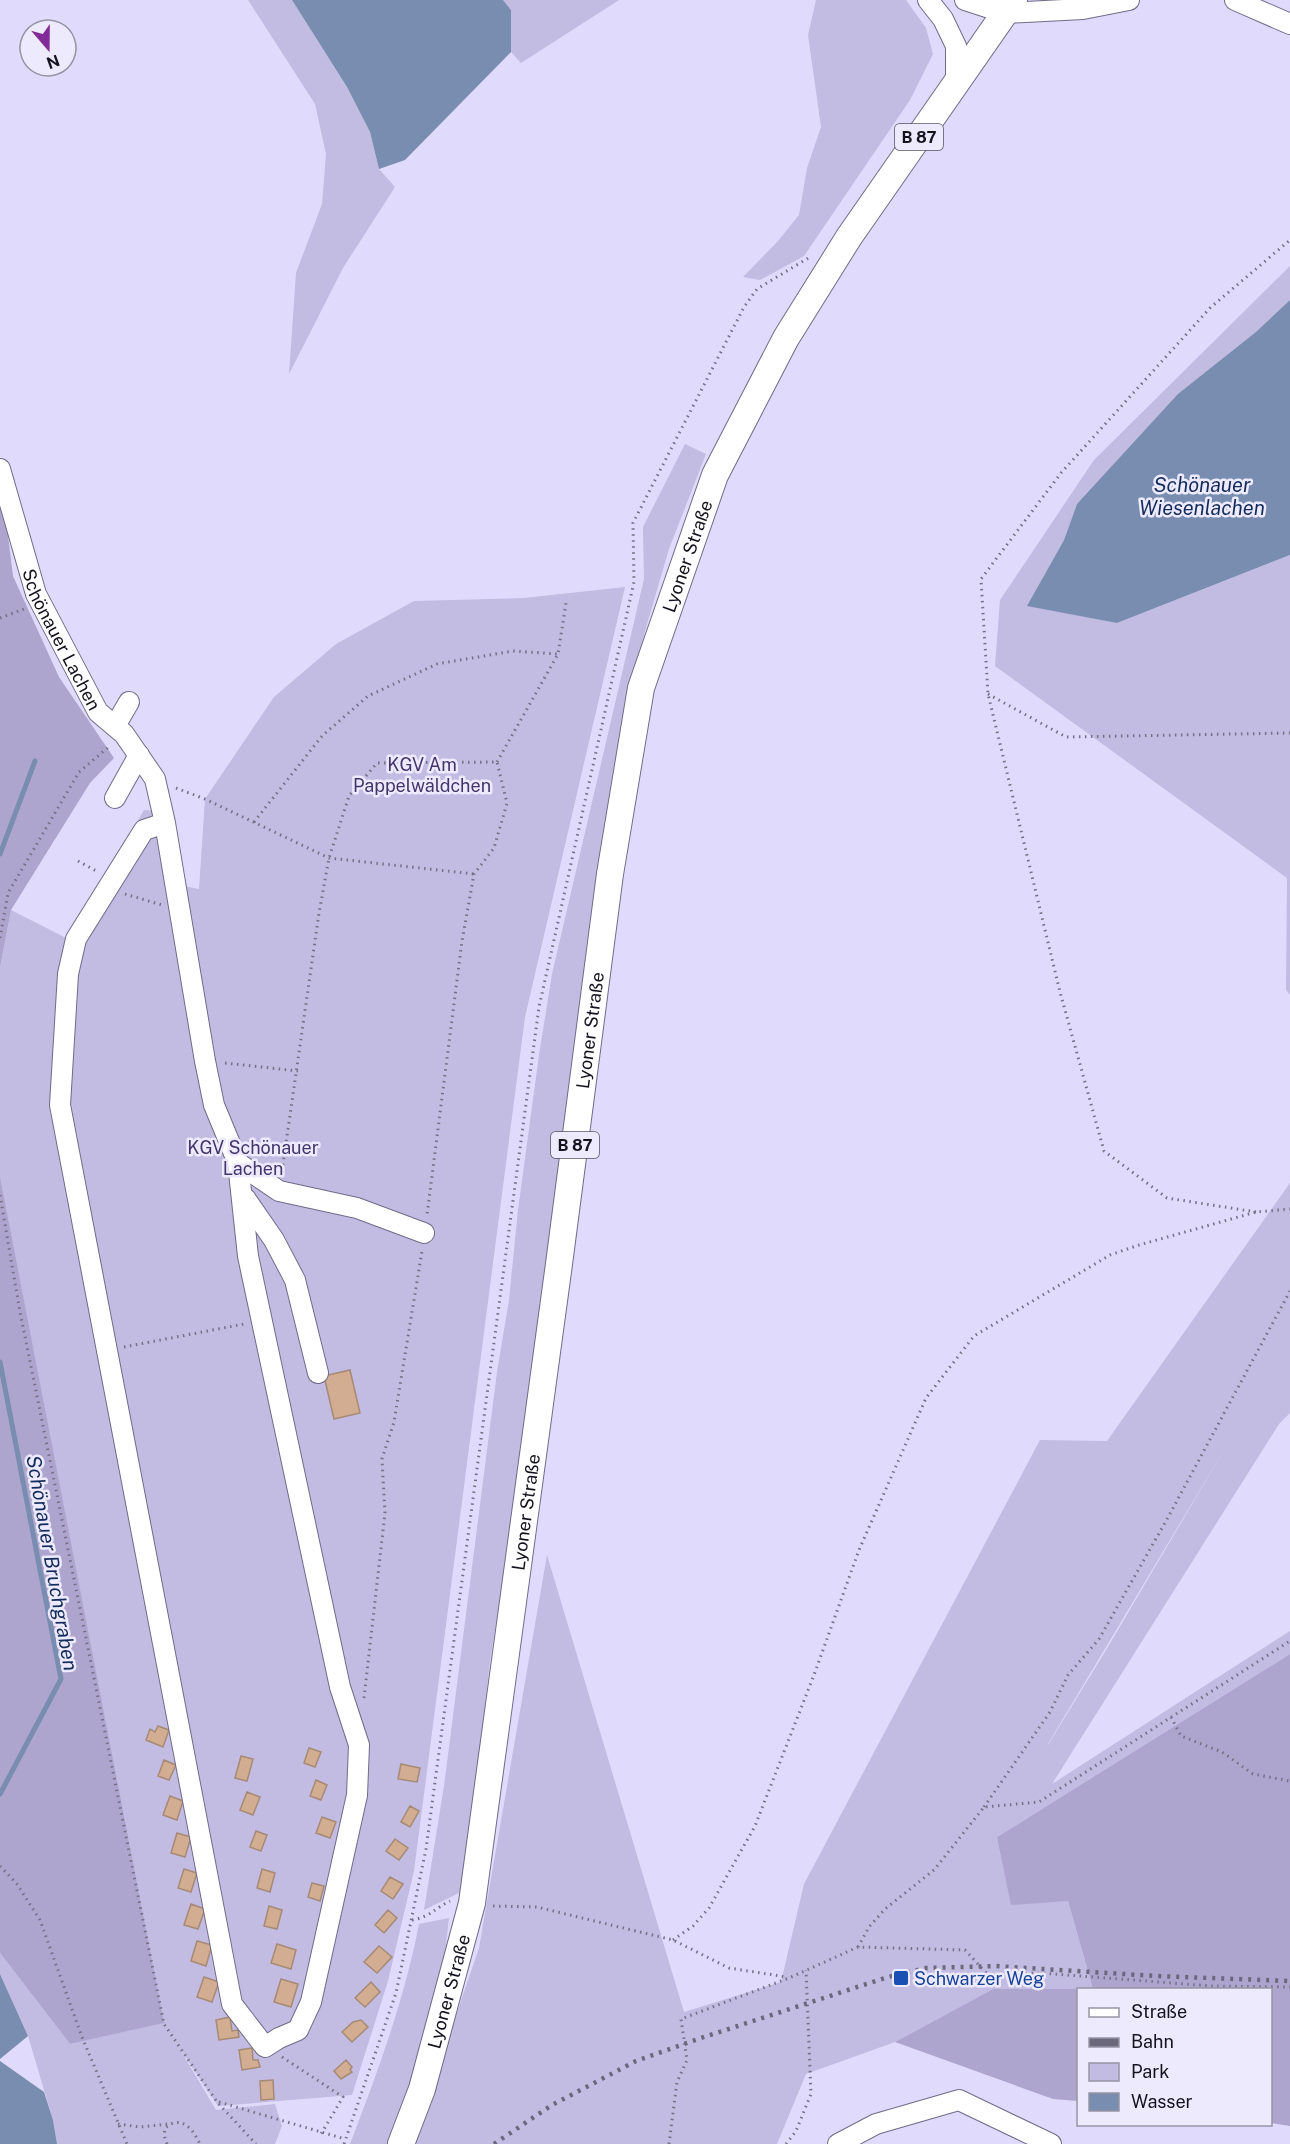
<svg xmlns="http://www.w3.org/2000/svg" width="1290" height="2144" viewBox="0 0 1290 2144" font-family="'Public Sans',sans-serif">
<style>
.green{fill:#c2bbe2;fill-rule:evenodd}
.forest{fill:#ada5ce}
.water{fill:#788db0}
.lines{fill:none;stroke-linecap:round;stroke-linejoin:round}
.stream{stroke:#788db0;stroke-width:5}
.building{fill:#d3ad91;stroke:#a68a75;stroke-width:1.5}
.minor-casing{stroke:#706b88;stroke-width:22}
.major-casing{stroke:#706b88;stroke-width:28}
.path{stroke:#757187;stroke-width:3;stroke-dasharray:1.5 4.5;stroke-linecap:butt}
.minor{stroke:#fff;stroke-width:20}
.major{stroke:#fff;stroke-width:26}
.rail{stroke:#6b687c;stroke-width:4.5;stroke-dasharray:3 6;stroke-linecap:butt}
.transit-dot{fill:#1a4fb4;stroke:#edeafe;stroke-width:2}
.labels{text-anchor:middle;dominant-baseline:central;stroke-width:5;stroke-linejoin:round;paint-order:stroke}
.shield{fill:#edeafe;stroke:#555360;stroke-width:1.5}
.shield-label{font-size:16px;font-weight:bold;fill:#14121d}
.street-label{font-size:18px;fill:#14121d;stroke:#edeafe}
.park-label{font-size:18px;fill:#44366b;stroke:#edeafe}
.transit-label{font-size:18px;fill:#164399;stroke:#edeafe;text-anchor:start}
.water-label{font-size:20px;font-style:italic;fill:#142c5b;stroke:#edeafe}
</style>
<rect width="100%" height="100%" fill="#e0dbfc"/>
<path class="green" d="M248 0H292L347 87 370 132 379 169 395 187 343 268 289 374 296 273 322 204 326 154 315 104Z
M503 0H619L521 63 511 52V10Z
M816 0H906L926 28 933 54 910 100 804 256 760 280 743 277 778 241 799 215 807 168 821 127 808 35Z
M1290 266V300L1077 504 1064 540 1028 605 1117 623 1290 555V995L1286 990 1287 878 995 666 1000 600 1094 460Z
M685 444 706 454 669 549 645 631 616 770 594 901 515 1504 490 1661 476 1787 461 1892 424 1910 444 1786 497 1372 509 1300 518 1210 539 1055 552 974 644 579 643 527Z
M625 587 525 1017 414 1871 388 1981 352 2095 218 2106 178 2046 216 2110 275 2104 282 2126 275 2144H57L53 2120 28 2036 0 1974V1953L70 2044 163 2023 0 1176V968L11 910 68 939 144 810 156 811 168 883 199 889 205 799 274 697 336 644 414 601 524 598Z
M1290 1183V1413L1279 1424 1052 1784 1290 1631V1654L997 1837 1068 1901 1093 1989H993L895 2042 806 2074 777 2144H412L479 1948 547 1555 684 2012 781 1982 804 1884 1040 1440 1107 1441ZM1231 1438 1109 1645 1048 1745V1744Z
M449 1918 442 1980 409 2086 387 2144H350C378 2071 404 2001 419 1924Z"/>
<path class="forest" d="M0 471 13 576 59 677 114 758 90 783 11 910 0 968Z
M0 1176 164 2023 70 2044 0 1953Z
M1290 1654V2126L1271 2123 1270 1990H1078V2101L1053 2099 895 2042 993 1989H1093L1068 1901 1011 1905 997 1837Z"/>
<path class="water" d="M292 0H503L511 10V52L405 160 379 169 370 132 347 87Z
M1290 300V555L1117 623 1027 606 1064 540 1077 504 1178 394 1256 332Z
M0 1974 28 2036 0 2059Z
M0 2061 44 2092 53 2120 57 2144H0Z"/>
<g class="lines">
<path class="stream" d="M0 854 35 761
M0 1362 61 1679 0 1794"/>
</g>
<path class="building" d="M350 1370 360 1413 334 1419 324 1376Z
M158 1726 169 1730 163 1747 146 1740 150 1729 155 1732Z
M309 1748 321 1752 315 1767 304 1763Z
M241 1756 253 1759 247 1781 235 1778Z
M164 1760 176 1765 169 1780 158 1776Z
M401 1764 420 1768 417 1782 398 1779Z
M316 1780 327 1785 321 1800 310 1796Z
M247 1792 260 1797 253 1815 240 1810Z
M170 1796 183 1801 177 1820 163 1815Z
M410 1806 419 1811 410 1827 401 1822Z
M322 1817 336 1822 330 1838 316 1833Z
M256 1831 267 1835 261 1851 250 1847Z
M177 1833 191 1837 185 1857 171 1853Z
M395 1839 408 1848 399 1860 386 1851Z
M184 1869 197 1873 191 1892 178 1888Z
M262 1869 275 1873 270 1892 257 1888Z
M390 1877 403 1884 393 1899 381 1891Z
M312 1883 324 1886 320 1901 308 1897Z
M191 1904 205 1909 198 1929 184 1925Z
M269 1906 282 1910 277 1929 264 1926Z
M388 1910 397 1918 384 1933 375 1925Z
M197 1941 212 1945 206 1966 191 1961Z
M277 1944 296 1950 291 1969 271 1963Z
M379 1946 392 1957 377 1973 364 1962Z
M204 1977 219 1982 212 2002 197 1997Z
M281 1979 298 1984 291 2007 274 2002Z
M371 1982 380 1992 365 2007 355 1998Z
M230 2017 232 2031 238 2030 239 2037 219 2040 216 2020Z
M361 2020 368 2027 352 2042 342 2032 353 2022Z
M252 2048 253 2060H258L260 2067 242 2070 239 2050Z
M346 2060 352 2067 350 2070 352 2072 341 2079 334 2071Z
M273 2080 274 2099 261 2100 260 2081Z"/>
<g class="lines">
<defs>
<g id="minor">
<path d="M928 0 943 19 956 46V84"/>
<path d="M965 0 1005 13 1083 9 1129 0"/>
<path d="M1235 0 1290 24"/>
<path id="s1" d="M0 469 36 594 98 712 124 734 155 779 165 823 205 1061 214 1105 238 1163 248 1256 340 1687 359 1745 357 1795 311 2002 298 2030 279 2038 265 2047 232 2004 60 1105 68 974 76 939 144 830 165 823"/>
<path d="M115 726 129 702"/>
<path d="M115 798 139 755"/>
<path d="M238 1163 279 1191 357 1208 424 1233"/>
<path d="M245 1198 274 1240 295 1280 318 1373"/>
<path d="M838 2144 876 2124 959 2100 1051 2144"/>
</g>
<g id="major">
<path id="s2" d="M401 2144 422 2089 472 1903 559 1264 610 874 641 688 715 475 786 338 849 237 1014 0"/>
</g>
</defs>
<use href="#minor" class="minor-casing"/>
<use href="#major" class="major-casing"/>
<path class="path" d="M0 618 24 609
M988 694 1066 737 1290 733
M497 762 558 654 566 603
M176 788 205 799 329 858 474 874
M254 822 322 736 368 696 437 664 513 651 558 654
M78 861 98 872
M125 894 162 905
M0 938 8 893 79 772 111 745
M225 1063 298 1071
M282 1171 319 913 329 858 349 796 377 763 497 762 507 803 494 848 474 874 462 941 427 1215
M0 1195 20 1312 164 2024 217 2102 256 2144
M1256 1212 1167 1198 1104 1151 1060 992 988 694 981 579 1061 473 1210 308 1290 240
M124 1347 244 1324
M364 1698 385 1513 382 1459 394 1422 422 1251
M1171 1717 1181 1736 1222 1752 1253 1774 1290 1781
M984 1807 1050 1712 1068 1675 1099 1639 1166 1521 1290 1291
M0 1866 17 1884 40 1920 82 2037 127 2144
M493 1906 537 1907 673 1940 729 1968 787 1977
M412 1920C430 1917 435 1908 450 1901
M673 1940 693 1926 709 1908 755 1826 814 1675 859 1550 926 1398 974 1336 1110 1255 1139 1245 1256 1212 1290 1209
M858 1947 869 1927 885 1909 934 1870 984 1807 1039 1802 1290 1641
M282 2057 343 2097 321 2134
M219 2102 345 2139
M118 2124 140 2127 168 2124
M167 2144 164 2135 165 2128C181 2114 193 2129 200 2144
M344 2144 396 1993 426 1849 539 1007 634 582 633 523 744 307 757 289 810 257
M669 2144 677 2082 687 2060 681 2019 789 1978 858 1947 965 1950 988 1975 1041 1973 1211 1986 1290 1987
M786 2144 796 2131 811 2094 806 1970"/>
<use href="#minor" class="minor"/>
<use href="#major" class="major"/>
<path class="rail" d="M494 2144 552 2105 636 2061 707 2036 888 1977 926 1968 995 1966 1156 1976 1290 1981"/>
</g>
<rect class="transit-dot" x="893" y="1970" width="16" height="16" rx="3"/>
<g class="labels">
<g class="shield">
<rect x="895" y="124" width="48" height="26" rx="4.5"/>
<rect x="551" y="1132" width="48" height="26" rx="4.5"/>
</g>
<g class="shield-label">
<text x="919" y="137">B 87</text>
<text x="575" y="1145">B 87</text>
</g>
<g class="street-label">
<text stroke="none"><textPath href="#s2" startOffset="1618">Lyoner Straße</textPath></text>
<text stroke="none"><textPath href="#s1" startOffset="182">Schönauer Lachen</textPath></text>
<text stroke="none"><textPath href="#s2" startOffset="1132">Lyoner Straße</textPath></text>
<text stroke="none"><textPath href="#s2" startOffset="646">Lyoner Straße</textPath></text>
<text stroke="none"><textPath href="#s2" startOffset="160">Lyoner Straße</textPath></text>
</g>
<g class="park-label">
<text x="422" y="764">KGV Am<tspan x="422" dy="21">Pappelwäldchen</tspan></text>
<text x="253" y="1147">KGV Schönauer<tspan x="253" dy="21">Lachen</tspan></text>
</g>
<g class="transit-label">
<text x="914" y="1978">Schwarzer Weg</text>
</g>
<g class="water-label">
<text x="1202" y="485">Schönauer<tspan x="1202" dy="23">Wiesenlachen</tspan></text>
<text transform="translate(52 1563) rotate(80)">Schönauer Bruchgraben</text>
</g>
</g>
<rect x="1077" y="1988" width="195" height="138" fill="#edeafe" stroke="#9694a4" stroke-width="1.5"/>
<rect x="1089" y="2008" width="30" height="9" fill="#ffffff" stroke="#9694a4" stroke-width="1.5"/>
<text x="1131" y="2018" font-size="18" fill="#14121d">Straße</text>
<rect x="1089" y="2038" width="30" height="9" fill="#6b687c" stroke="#9694a4" stroke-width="1.5"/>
<text x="1131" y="2048" font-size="18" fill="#14121d">Bahn</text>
<rect x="1089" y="2063" width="30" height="18" fill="#c2bbe2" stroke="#9694a4" stroke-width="1.5"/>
<text x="1131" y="2078" font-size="18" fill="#14121d">Park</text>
<rect x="1089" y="2093" width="30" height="18" fill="#788db0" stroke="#9694a4" stroke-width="1.5"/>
<text x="1131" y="2108" font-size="18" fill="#14121d">Wasser</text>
<g transform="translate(48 48) rotate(160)"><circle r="28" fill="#edeafe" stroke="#9694a4" stroke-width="1.5"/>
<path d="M0-4.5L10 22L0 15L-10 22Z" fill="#822a97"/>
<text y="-9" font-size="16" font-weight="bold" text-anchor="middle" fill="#14121d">N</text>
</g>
</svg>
